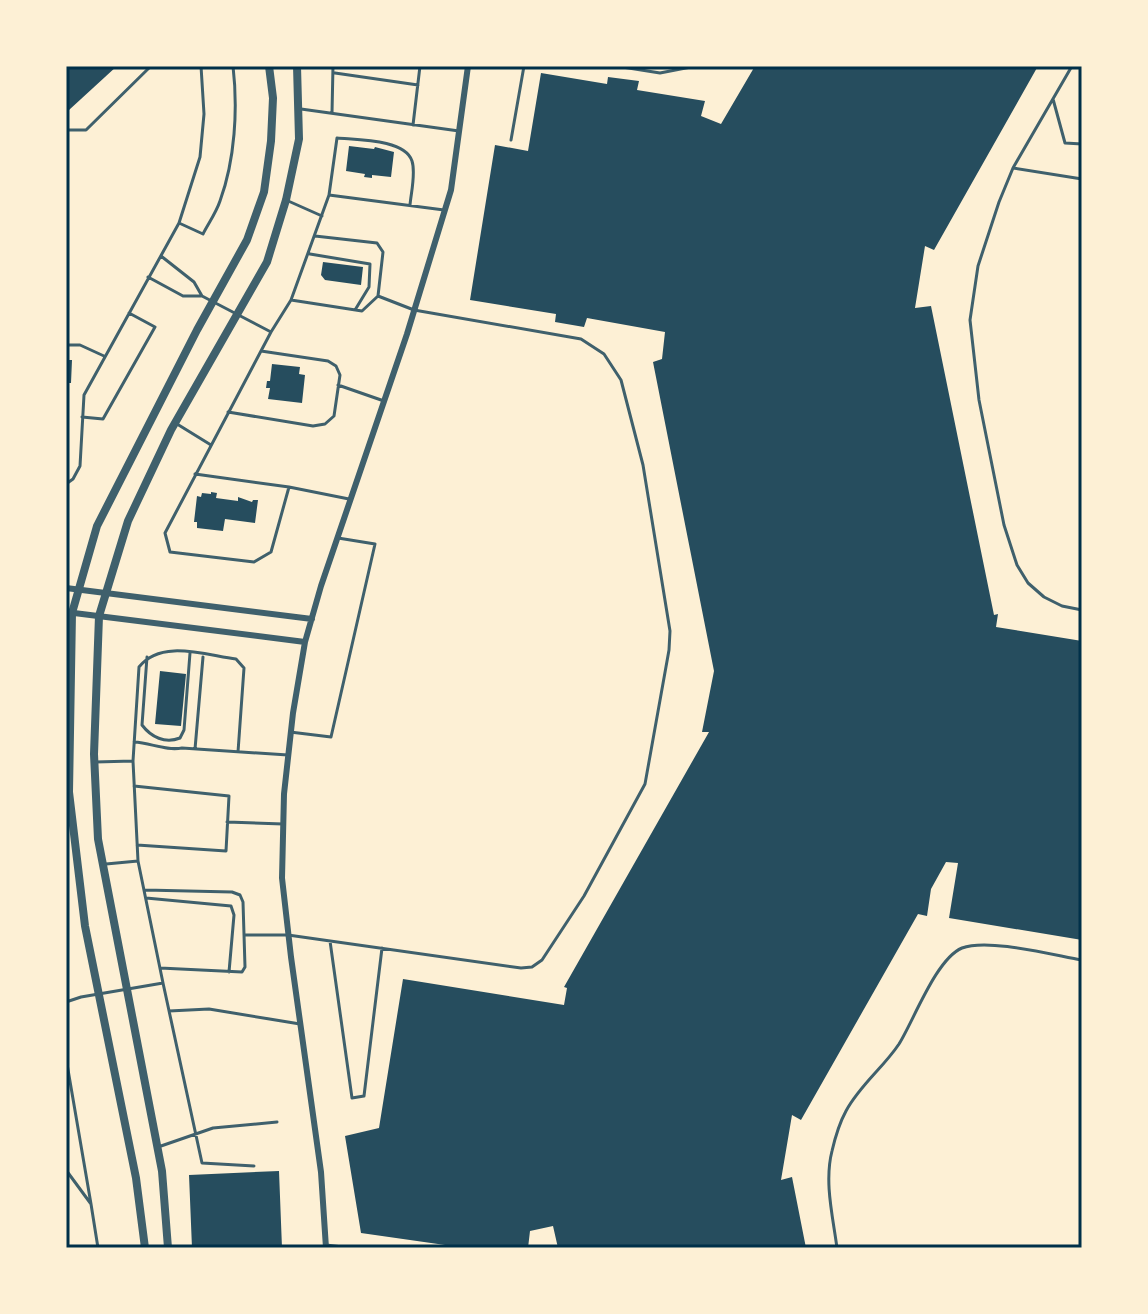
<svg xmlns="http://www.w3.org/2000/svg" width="1148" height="1314" viewBox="0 0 1148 1314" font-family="'IBM Plex Sans',sans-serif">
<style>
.building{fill:#264d5e}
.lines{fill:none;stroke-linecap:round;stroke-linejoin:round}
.service{stroke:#3f606c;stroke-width:3}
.minor{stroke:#3f606c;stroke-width:6}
.tertiary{stroke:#3f606c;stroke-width:8}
.neatline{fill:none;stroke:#003049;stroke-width:3}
</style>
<rect width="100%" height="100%" fill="#fdf0d5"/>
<path class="building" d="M66 66H117L69 110H66Z
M755 66H1038L934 250 925 246 915 308 931 306 994 615 998 614 996 627 1082 641V940L949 918 958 863 946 862 931 889 927 916 918 914 801 1120 792 1115 781 1180 792 1177 806 1248H558L553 1226 530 1231 528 1248H466L361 1233 345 1136 379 1128 403 979 564 1005 567 988 564 987 709 732H702L714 671 653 362 662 359 665 332 587 318 584 327 555 322 556 314 470 300 495 145 528 151 541 73 607 84 608 77 639 81 637 90 705 101 701 116 721 124Z
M349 146 374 149 375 147 394 152 391 177 372 175V178L364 177 365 174 346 171Z
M323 262 363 267 361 285 325 280 321 275Z
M66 360H72L71 383H66Z
M272 364 300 367 299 374 305 375 302 403 268 399 270 388H266L267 381H270Z
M211 492 217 493 216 498 238 501V497L252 502 253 500H258L255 523 225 519 223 531 197 528V522H194L197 496 201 497 202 493 211 494Z
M160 671 186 674 181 726 155 724Z
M279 1171 282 1248H192L189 1175Z"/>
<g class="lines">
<path class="service" d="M616 66 660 73 696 66
M1072 66 1013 168 999 202 978 266 970 320 979 400 1004 525 1017 565 1028 583 1044 597 1062 606 1082 610
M335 73 418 85
M1053 99 1065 143 1082 144
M301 109 459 131
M332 113 333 66
M413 125 420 66
M66 130H86L151 66
M511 140 524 66
M1013 168 1082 179
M329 195 444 210
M286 200 322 216
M179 223 203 234C208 224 216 213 220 201 235 160 238 109 233 66
M315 236 377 243 383 252 378 296 362 311 291 300 329 195 337 138C357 140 405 139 412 161 416 173 411 193 410 205
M310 254 370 264 369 287 355 310
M161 256 194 282 202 296 271 332 291 300
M148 277 183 296H202
M66 345H80L104 356
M338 385 384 401
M228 412 313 426 325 424 334 416 340 375 336 366 328 361 261 351
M82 417 103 419 155 327 129 313
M177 424 211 445
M195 474 289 487 271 552 254 562 170 552 165 533C200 466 235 399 271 332
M66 484 73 479 80 466 84 395 179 223 200 157 204 114 201 66
M289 487 349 499
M147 657 142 725C151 737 165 744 180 738L184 730 190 653
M290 732 331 737 375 544 338 538
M134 742C151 743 166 751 182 748L288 755
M195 749 203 657
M95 762 133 761 139 667C161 639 205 655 236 659L244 668 238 752
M134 786 229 796 226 851 137 845
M227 822 283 824
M106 864 138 861
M145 890 232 892 240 895 243 902 245 967 242 972 160 968
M146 898 231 906 234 915 229 972
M244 935H288L521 968 532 967 542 960 584 896 645 784 669 650 670 631 643 465 621 380 604 354 581 339 414 310 378 296
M330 941 352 1098 364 1096 382 948
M163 983 202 1163 254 1166
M66 1002 81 997 163 983 138 861 133 761
M169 1011 209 1009 300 1024
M66 1058 91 1204
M161 1146 213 1128 277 1122
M66 1170 91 1204 98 1248
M326 1245 351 1248
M837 1248C833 1217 824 1182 832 1151 835 1138 840 1122 846 1111 860 1085 883 1068 899 1044 914 1020 936 959 962 948 988 938 1053 955 1082 960"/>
<path class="minor" d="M66 588 312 619
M66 612 305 642
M326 1248 321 1172 291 957 282 878 284 794 293 713 305 642 321 586 407 334 451 190 468 66"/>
<path class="tertiary" d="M145 1248 136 1178 85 926 69 792 72 613 97 526 197 330 247 240 264 192 271 141 273 98 269 66
M168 1248 162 1171 98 839 94 754 99 616 128 521 171 430 267 262 286 200 299 139 297 66"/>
</g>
<rect width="1148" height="1314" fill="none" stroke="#fdf0d5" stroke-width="136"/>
<rect x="68" y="68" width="1012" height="1178" class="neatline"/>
</svg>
